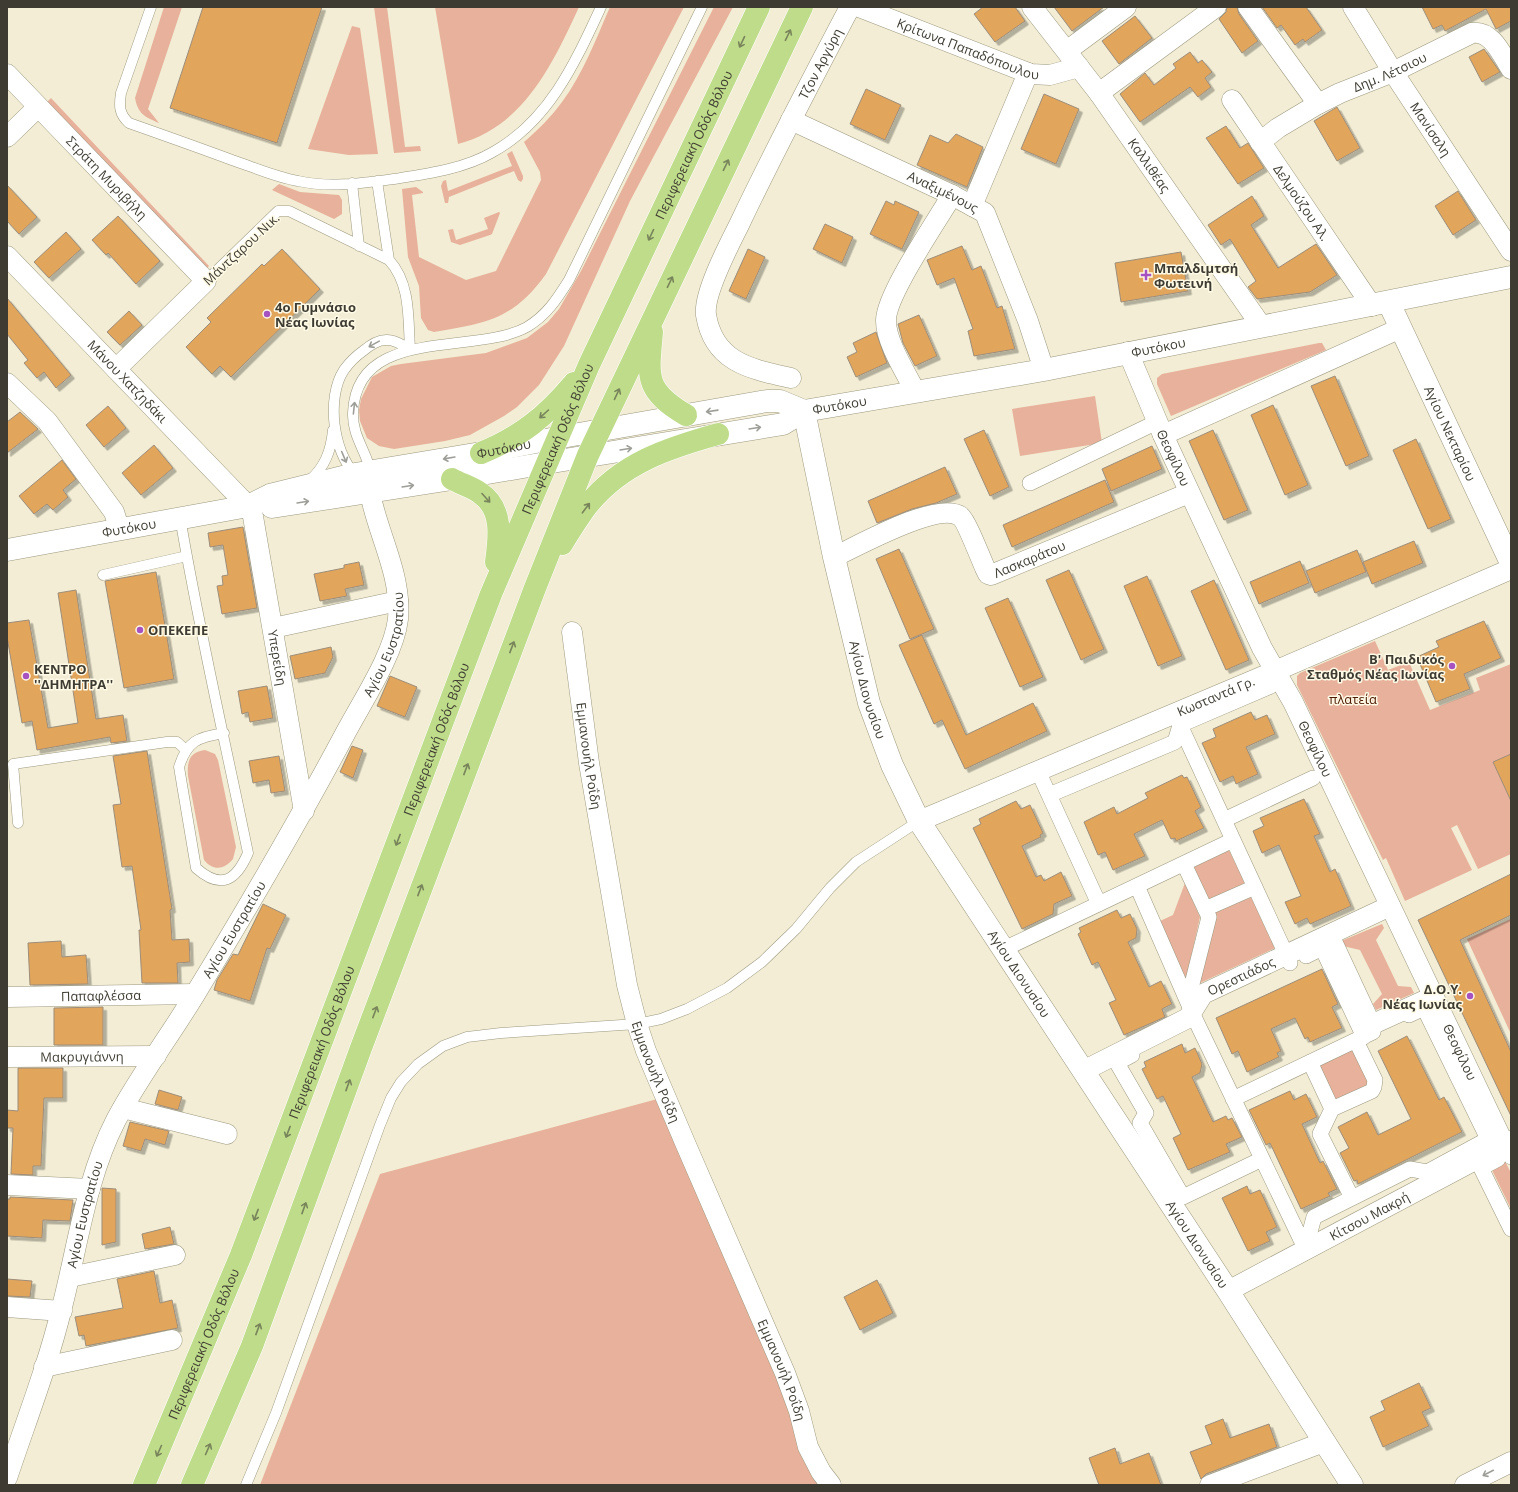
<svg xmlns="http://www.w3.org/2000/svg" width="1518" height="1492" viewBox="0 0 1518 1492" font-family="'Open Sans',sans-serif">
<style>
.green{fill:#e8b19b}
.building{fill:#e1a55b;stroke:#9e8d7a;filter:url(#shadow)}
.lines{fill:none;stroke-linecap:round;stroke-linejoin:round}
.service-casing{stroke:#9d9981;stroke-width:11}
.pedestrian-casing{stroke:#9d9981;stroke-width:16}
.minor-casing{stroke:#9d9981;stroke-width:21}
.tertiary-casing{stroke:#9d9981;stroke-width:23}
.secondary-casing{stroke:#9d9981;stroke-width:23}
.primary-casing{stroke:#fff;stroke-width:23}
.service{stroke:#fff;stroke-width:10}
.pedestrian{stroke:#fff;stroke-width:15}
.minor{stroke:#fff;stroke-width:20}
.tertiary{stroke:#fff;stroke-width:22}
.secondary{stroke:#fff;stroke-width:22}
.primary{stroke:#bfdc8b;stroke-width:22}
.oneway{stroke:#78845a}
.oneway2{stroke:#9e9e98}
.poi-dot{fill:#a652c0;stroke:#fefae6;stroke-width:1.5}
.labels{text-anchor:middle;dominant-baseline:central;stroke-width:3;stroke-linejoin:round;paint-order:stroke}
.street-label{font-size:13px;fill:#3e3c32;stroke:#fefae6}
.poi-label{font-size:13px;font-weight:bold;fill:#3e3c32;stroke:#fefae6;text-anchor:start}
.park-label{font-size:13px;fill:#4d1700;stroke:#fefae6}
</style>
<defs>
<filter id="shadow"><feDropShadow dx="3.5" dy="3.5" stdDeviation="0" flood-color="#0004"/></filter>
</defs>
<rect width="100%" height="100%" fill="#f2edd4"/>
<path class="green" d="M164 7H182L148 109 159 123C145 117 138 114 135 98Z
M374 7H387L405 147 420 146 421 151 394 153Z
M435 7H579C553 63 524 127 458 144Z
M610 7H684L546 274C513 320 486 323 434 332L428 330 421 318 419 286 408 257 402 189 416 187 423 192V193L412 195 419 257 466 280 496 271 541 180 540 172 524 142C538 130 551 117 562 102 583 74 596 39 610 7Z
M714 7H733L630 201 564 346 539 385 517 407 504 416 470 435 445 441 394 449 379 446 367 438 360 421 359 410 361 399 372 377 391 366 401 364 486 353 527 338 548 322 559 309 581 271Z
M352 26 360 28 378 154 349 155 308 149Z
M51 98 209 266 204 271 46 103Z
M512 151 523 176V179L521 182 518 180 514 171 449 197 448 203H445L441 186 443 181 446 180 448 191 512 166 507 154Z
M279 184 300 192 339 195 342 200V214L334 219 272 190Z
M499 212 500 213 492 234 490 235 460 245 451 242 448 230 453 229 456 240 488 229 484 218Z
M1319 343H1322L1326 350 1171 416 1157 384V378L1162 374Z
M1095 396 1102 443 1020 456 1012 409Z
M1375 641 1388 670 1409 662 1430 710 1480 690 1476 678 1511 664V854L1478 869 1457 825 1451 828 1472 870 1405 901 1386 858 1383 860 1297 685V676L1300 673Z
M205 750 215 754 218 760 236 847 233 859C224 870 213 871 204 860L188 776C187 762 189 752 205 750Z
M1228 848 1245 883 1207 901 1191 866Z
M1185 883 1200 917 1186 980 1160 921 1173 915Z
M1251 897 1275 948 1198 984 1216 912Z
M1511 919V1034L1467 939Z
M1382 924 1384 928 1376 940 1398 986 1411 987 1414 993 1376 1010 1373 1004 1382 994 1360 950 1343 946 1341 941Z
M1353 1046 1372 1086 1333 1104 1314 1064Z
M661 1098 826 1485H260L380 1174Z
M1504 1159 1511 1173V1209L1490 1166Z"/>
<path class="building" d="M203 7H322L277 143 170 108Z
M983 7H1015L1025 21 995 42 974 14Z
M1054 7H1104L1072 31Z
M1227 7H1237L1239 14 1258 41 1242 53 1219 19 1226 12Z
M1262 7H1306L1322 30 1305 42 1303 39 1295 45 1281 25 1277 28Z
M1422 7H1511V21L1496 29 1486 9 1445 31 1442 25 1433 29Z
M1135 16 1152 38 1119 64 1102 41Z
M1484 49 1500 72 1482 82 1469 57Z
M1190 52 1198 63 1202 60 1212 72 1205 78 1211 87 1198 97 1190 87 1140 122 1120 94 1145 73 1154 85 1176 68 1173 64Z
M866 89 901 105 885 140 850 124Z
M1044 94 1079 109 1056 164 1021 149Z
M1337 107 1360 148 1337 161 1314 121Z
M1226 126 1240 148 1248 143 1264 168 1238 184 1206 138Z
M956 134 983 147 967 187 917 165 930 135 948 143Z
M7 185 37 217 19 234 7 221Z
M1458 191 1476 220 1453 235 1435 206Z
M1252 196 1264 216 1251 225 1278 268 1316 244 1337 275 1310 292 1257 299 1248 287 1256 281 1230 239 1221 245 1208 225Z
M886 201 894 205 895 201 919 212 902 249 870 234Z
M118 216 160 261 136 284 108 253 106 255 92 240Z
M825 224 853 237 842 263 813 249Z
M66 232 81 249 49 278 34 262Z
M962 246 972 270 981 266 997 308 1002 306 1015 349 974 356 968 331 973 329 954 278 937 285 927 260Z
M282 249 320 289 231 377 220 366 212 374 186 347 211 322 207 318 262 264 264 266Z
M748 249 765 257 746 299 729 291Z
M1181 252 1188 291 1121 302 1115 263Z
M7 298 71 375 56 388 44 372 37 378 24 363 28 360 7 334Z
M129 311 142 325 120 345 107 332Z
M919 315 937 356 915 366 903 343 898 324Z
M876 332 887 363 856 377 847 357 857 352 853 343Z
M1335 376 1369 456 1346 466 1311 386Z
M1273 405 1308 485 1285 495 1251 415Z
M108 406 126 428 104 447 86 425Z
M20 412 38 429 7 453V422Z
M984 430 1009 487 990 496 964 439Z
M1213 430 1248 510 1224 520 1189 441Z
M1416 439 1451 519 1428 529 1393 450Z
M154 445 173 468 141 495 122 473Z
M1152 446 1162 469 1111 491 1102 469Z
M62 460 76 479 63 490 68 497 53 510 47 504 34 514 19 496Z
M945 467 957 494 936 503 912 509 877 523 868 501Z
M1105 480 1114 502 1012 547 1003 525Z
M243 527 257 608 222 614 217 586 223 585 222 576 228 575 223 545 210 547 208 533Z
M1414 541 1423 563 1372 584 1363 562Z
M899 549 934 629 910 639 876 559Z
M1357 550 1366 572 1315 593 1306 571Z
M1300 561 1309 583 1259 604 1250 582Z
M359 562 364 585 345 589 347 596 320 601 314 574 344 568V565Z
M1069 570 1104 649 1081 660 1046 580Z
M156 572 174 679 124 688 105 581Z
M1147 576 1182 656 1158 666 1124 586Z
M1214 580 1249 660 1226 670 1191 591Z
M76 590 96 719 123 715 127 741 111 743 110 737 37 750 32 721 22 723 7 637V623L29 620 48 728 78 723 58 593Z
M1008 598 1043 677 1020 687 985 608Z
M1484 621 1501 658 1464 674 1470 689 1436 702 1417 657 1439 647 1436 641Z
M922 635 966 735 1033 703 1047 731 965 769 942 720 934 724 899 645Z
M331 647 333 657 325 673 295 679 290 656Z
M390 676 417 687 405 717 377 706Z
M267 686 273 718 250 722 248 712 242 714 238 691Z
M1251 712 1255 720 1267 715 1275 734 1246 747 1258 774 1236 784 1233 776 1220 782 1202 743 1216 737 1213 729Z
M352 746 363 750 353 778 340 772Z
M147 751 172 909 170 910 172 940 189 939 190 962 177 963 178 983H142L139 930H141L132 866 122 867 113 805 121 804 113 756Z
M1511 754V801L1493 762Z
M279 756 285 791 271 793 269 780 253 783 249 761Z
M1182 775 1184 778 1187 777 1201 807 1195 811 1204 828 1176 841 1175 838 1171 839 1162 820 1134 834 1145 856 1113 870 1105 852 1098 855 1084 822 1114 807 1117 814 1148 798 1145 793Z
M1304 799 1320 834 1314 836 1330 872 1335 869 1351 906 1310 924 1307 918 1295 924 1285 902 1301 896 1279 845 1262 853 1253 831 1264 826 1260 818Z
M1016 801 1021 809 1030 805 1043 833 1040 835 1041 837 1022 846 1036 877 1041 875 1044 881 1061 872 1072 896 1054 904 1053 914 1022 929 973 828 981 824 979 819Z
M1511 874V915L1460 940 1511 1052V1116L1418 920Z
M263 904 286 915 270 949 267 948 250 1001 214 990 217 980 233 954 238 955Z
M1117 910 1121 918 1130 914 1137 929 1136 938 1128 942 1149 987 1161 981 1172 1004 1162 1009 1165 1017 1124 1035 1109 1003 1116 1000 1098 962 1092 965 1078 934 1081 932 1079 928Z
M61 941 62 957 86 955 88 984 30 985 28 943Z
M1322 969 1338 1004 1332 1007 1342 1028 1310 1042 1308 1037 1305 1039 1295 1018 1271 1029 1281 1051 1277 1053 1279 1057 1247 1072 1238 1051 1232 1054 1216 1018Z
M103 1007V1045H54V1008Z
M1407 1036 1439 1100 1444 1097 1462 1132 1358 1184 1357 1180 1354 1181 1340 1153 1349 1148 1338 1127 1367 1112 1378 1135 1411 1119 1378 1051Z
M1182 1044 1185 1053 1195 1048 1202 1064 1200 1073 1192 1077 1213 1122 1226 1116 1228 1120 1232 1118 1242 1137 1226 1144 1230 1152 1188 1170 1173 1138 1181 1134 1163 1096 1157 1099 1142 1069 1146 1067 1144 1062Z
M18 1068H63V1098H44L41 1166H33V1175L11 1174 13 1128H7V1110L18 1111Z
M159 1090 182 1097 178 1110 155 1104Z
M1290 1091 1294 1100 1306 1094 1317 1117 1302 1124 1320 1163 1323 1161 1337 1189 1328 1193 1330 1196 1301 1209 1270 1143 1266 1145 1249 1110Z
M130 1122 169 1131 165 1145 145 1139 141 1151 123 1146Z
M1247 1186 1250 1194 1260 1190 1277 1227 1266 1232 1270 1241 1248 1251 1222 1198Z
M102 1188 116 1189V1242L102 1245Z
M10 1197 73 1200 70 1221 43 1220 42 1238 7 1236V1199H10Z
M170 1227 174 1244 145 1249 142 1234Z
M154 1271 160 1303 172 1300 178 1328 86 1346 84 1335 79 1336 75 1317 123 1308 117 1279Z
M7 1279 32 1281 30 1297 7 1296Z
M877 1280 893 1313 860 1330 844 1297Z
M1419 1383 1431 1408 1422 1412 1429 1426 1383 1447 1370 1417 1385 1410 1381 1401Z
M1223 1419 1230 1438 1269 1424 1277 1447 1206 1474 1201 1479 1190 1452 1212 1444 1205 1426Z
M1115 1448 1120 1464 1149 1453 1161 1485H1099L1089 1458Z"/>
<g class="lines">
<defs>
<path id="service" d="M151 7 121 93C119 106 119 114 129 123 163 135 197 147 232 160 253 167 275 177 298 181 329 188 363 183 394 179 427 174 464 169 493 152 549 121 575 63 601 7
M377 181 389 260
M352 183 359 246
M206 281 278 211H289L389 260C411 284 408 319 410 349
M371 473C367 452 352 436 353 413 356 325 475 356 527 327 547 315 557 299 569 280L702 7
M355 474C333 452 326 397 344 370 349 363 356 356 363 351 370 345 379 339 388 340 396 340 403 346 410 349
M309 481C325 467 331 451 333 430
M180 517C199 630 225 741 248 853 236 881 221 890 196 868L179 767C187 741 198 737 224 733
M103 575 187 556
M18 823 13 764 167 742H177L186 750
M246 1485 276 1413 380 1125 391 1098 401 1082 418 1064 443 1046 467 1037 501 1033 637 1024 661 1019 687 1009 727 988 762 962 796 929 830 888 856 862 919 821"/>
<path id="pedestrian" d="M1030 483 1157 422
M1180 725 1290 963
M1038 771 1099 904
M1049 795 1175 742 1180 725 1271 686
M1224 820 1313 778
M1137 886 1196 1021 1304 1246
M1205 909 1255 887
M1004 949 1233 840
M1306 956 1322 948 1364 1037
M1184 992 1191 988 1209 917 1184 864
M1132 1055 1117 1063 1146 1113 1140 1123 1183 1197 1262 1159
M1310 1062 1332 1109 1320 1134 1352 1198
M1233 1099 1373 1032
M1332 1109 1372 1091 1374 1087 1375 1080 1356 1041
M1509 1153 1511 1157
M1498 1159 1481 1168 1511 1229
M1300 1238 1310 1232 1314 1217 1410 1169 1427 1172 1488 1139 1424 1008 1409 1015"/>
<g id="minor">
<path id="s1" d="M859 7 1031 74 1050 75 1079 67"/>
<path id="s2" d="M1032 7 1099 93 1262 327"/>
<path d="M1248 7 1318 104"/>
<path id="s3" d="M1353 7 1393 72 1511 251"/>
<path d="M1068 50 1126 7"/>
<path id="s4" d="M7 74 206 281 116 369"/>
<path d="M1099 93 1216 7"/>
<path id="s5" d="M1232 100 1372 306"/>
<path id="s6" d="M791 120 952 195 985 213 1028 321 1044 370"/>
<path d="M7 137 38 107"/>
<path id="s7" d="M1260 142 1278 128 1318 104 1340 93 1393 72 1472 33C1492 30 1502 55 1511 69"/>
<path d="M972 206 1028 73"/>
<path id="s8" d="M7 256 248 506"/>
<path id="s9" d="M1128 352 1163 435 1262 648 1293 702 1504 1144"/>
<path id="s10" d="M791 378C751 369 714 363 706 315 703 294 729 245 739 225 774 151 812 79 850 7"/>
<path d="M7 383 47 421 114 512 119 528"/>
<path d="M915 391C906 373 886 342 886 321 885 296 937 221 952 195"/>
<path d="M1163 435 1401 328"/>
<path id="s11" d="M251 505 304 811"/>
<path id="s12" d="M834 557C858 546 937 501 960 516 966 520 981 559 985 568L988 574 991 575 1189 493"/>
<path d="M273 628 398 601"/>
<path id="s13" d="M572 632 589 763 627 985 637 1024 646 1051 686 1145 785 1373 799 1411 808 1447 821 1472 831 1485"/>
<path id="s14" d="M919 821 1266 675 1511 569"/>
<path d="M1329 935 1371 1025 1432 997"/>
<path id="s15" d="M7 997 195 994"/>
<path id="s16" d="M7 1057 156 1056"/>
<path id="s17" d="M1083 1071 1188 1018 1203 994 1390 906"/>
<path d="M123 1108 227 1134"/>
<path d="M7 1185 90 1189"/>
<path d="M70 1277 175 1255"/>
<path id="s18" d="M1228 1291 1511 1141"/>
<path d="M7 1307 62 1311"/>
<path d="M44 1367 172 1340"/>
<path id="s19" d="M7 1478C26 1421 48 1365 62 1307 78 1245 86 1178 116 1120 139 1077 169 1037 194 996 247 909 298 822 346 732 363 700 394 654 398 619 402 575 378 535 370 493"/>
<path d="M1210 1485 1324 1442"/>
<path d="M1465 1485 1511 1462"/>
</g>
<g id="tertiary">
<path id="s20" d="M1389 303 1511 563"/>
<path id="s21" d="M804 411 1044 370 1511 277"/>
<path d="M272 507 452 479 546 463"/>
<path id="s22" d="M7 550 248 506 270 495 355 474 481 453 556 438"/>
</g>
<g id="secondary">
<path id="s23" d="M804 411 834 557 869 703 892 765 919 821 1228 1291 1352 1485"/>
<path d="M556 438 767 401H780L804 411"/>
<path d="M546 463 783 424 804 411"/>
</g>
<g id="primary">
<path d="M652 332C648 377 644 390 686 415"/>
<path d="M481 453C522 436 546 416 574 383"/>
<path d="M452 479C461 484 472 487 480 493 504 509 499 539 496 562"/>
<path d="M562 544C570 531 578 518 587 506 621 463 668 448 718 434"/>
<path id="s24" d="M144 1485 241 1255 491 594 589 365 759 7"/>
<path d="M192 1485 252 1346 361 1048 535 588 588 455 802 7"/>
</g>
</defs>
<use href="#service" class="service-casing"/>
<use href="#pedestrian" class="pedestrian-casing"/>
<use href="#minor" class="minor-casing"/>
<use href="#tertiary" class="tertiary-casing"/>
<use href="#secondary" class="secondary-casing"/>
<use href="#primary" class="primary-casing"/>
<use href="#service" class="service"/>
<use href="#pedestrian" class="pedestrian"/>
<use href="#minor" class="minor"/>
<use href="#tertiary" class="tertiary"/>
<use href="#secondary" class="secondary"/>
<use href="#primary" class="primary"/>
</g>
<defs><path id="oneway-shaft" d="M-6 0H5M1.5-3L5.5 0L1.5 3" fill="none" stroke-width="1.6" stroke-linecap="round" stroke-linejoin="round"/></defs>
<g class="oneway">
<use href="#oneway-shaft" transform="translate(788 35) rotate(-64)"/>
<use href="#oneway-shaft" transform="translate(742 42) rotate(115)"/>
<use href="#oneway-shaft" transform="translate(726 165) rotate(-64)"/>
<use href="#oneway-shaft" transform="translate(651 235) rotate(115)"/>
<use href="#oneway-shaft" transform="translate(670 282) rotate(-64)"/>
<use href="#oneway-shaft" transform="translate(617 394) rotate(-65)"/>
<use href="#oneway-shaft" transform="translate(544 414) rotate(138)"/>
<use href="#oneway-shaft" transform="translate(486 498) rotate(48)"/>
<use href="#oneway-shaft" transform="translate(586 508) rotate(-53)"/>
<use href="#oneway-shaft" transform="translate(512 647) rotate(-69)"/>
<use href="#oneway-shaft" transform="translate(466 769) rotate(-69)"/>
<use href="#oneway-shaft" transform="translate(398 840) rotate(111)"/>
<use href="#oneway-shaft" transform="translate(420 890) rotate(-69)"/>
<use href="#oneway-shaft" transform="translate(375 1012) rotate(-69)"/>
<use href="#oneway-shaft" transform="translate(348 1085) rotate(-70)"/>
<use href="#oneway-shaft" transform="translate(288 1132) rotate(111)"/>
<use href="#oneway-shaft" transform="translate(304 1208) rotate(-70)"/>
<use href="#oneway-shaft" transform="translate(256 1215) rotate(111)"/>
<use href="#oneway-shaft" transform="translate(258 1329) rotate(-69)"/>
<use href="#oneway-shaft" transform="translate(208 1449) rotate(-66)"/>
<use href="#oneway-shaft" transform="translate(159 1451) rotate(114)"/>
</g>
<g class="oneway2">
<use href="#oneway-shaft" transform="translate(374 344) rotate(151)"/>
<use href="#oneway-shaft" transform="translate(354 408) rotate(-84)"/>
<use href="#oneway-shaft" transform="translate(712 411) rotate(172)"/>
<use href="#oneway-shaft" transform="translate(755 428) rotate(-9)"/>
<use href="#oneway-shaft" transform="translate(626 449) rotate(-9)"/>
<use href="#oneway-shaft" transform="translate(344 457) rotate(67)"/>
<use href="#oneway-shaft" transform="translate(449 458) rotate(170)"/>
<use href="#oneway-shaft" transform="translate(408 486) rotate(-9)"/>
<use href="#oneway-shaft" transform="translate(303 502) rotate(-9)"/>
<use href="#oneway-shaft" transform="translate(1488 1473) rotate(153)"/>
</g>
<g class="poi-dot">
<path d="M1144 269h4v4h4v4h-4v4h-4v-4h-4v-4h4z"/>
<circle cx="267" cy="314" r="4"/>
<circle cx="140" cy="630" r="4"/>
<circle cx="1452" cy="666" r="4"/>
<circle cx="26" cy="676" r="4"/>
<circle cx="1470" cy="996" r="4"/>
</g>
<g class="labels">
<g class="street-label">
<text stroke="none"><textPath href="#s1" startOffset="117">Κρίτωνα Παπαδόπουλου</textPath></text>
<text stroke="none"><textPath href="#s10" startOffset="392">Τζον Αργύρη</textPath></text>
<text stroke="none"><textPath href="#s7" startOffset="148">Δημ. Λέτσιου</textPath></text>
<text stroke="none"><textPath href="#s3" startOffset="145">Μανίσαλη</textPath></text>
<text stroke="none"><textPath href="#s24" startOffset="1449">Περιφερειακή Οδός Βόλου</textPath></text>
<text stroke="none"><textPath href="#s2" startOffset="197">Καλλιθέας</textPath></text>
<text stroke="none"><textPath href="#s4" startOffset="144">Στράτη Μυριβήλη</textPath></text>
<text stroke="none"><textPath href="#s6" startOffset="168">Αναξιμένους</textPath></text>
<text stroke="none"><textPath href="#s5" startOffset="124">Δελμούζου Αλ.</textPath></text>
<text transform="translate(241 249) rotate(-43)">Μάντζαρου Νικ.</text>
<text stroke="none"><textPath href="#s21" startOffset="360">Φυτόκου</textPath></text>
<text stroke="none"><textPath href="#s8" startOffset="174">Μάνου Χατζηδάκι</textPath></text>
<text stroke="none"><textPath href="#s21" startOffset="36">Φυτόκου</textPath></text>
<text stroke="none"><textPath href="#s20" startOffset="144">Αγίου Νεκταρίου</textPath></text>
<text stroke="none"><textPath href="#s24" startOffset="1125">Περιφερειακή Οδός Βόλου</textPath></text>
<text stroke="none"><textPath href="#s22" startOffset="508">Φυτόκου</textPath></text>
<text stroke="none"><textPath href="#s9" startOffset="115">Θεοφίλου</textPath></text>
<text stroke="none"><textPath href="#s22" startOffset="124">Φυτόκου</textPath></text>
<text stroke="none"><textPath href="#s12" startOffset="245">Λασκαράτου</textPath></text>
<text stroke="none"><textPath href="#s19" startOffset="923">Αγίου Ευστρατίου</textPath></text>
<text stroke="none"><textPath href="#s11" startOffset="155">Υπερείδη</textPath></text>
<text stroke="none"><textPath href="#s23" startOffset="286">Αγίου Διονυσίου</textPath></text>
<text stroke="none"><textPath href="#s14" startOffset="322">Κωσταντά Γρ.</textPath></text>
<text stroke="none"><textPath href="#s24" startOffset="801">Περιφερειακή Οδός Βόλου</textPath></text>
<text stroke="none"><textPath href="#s9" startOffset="439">Θεοφίλου</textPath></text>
<text stroke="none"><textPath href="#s13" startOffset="125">Εμμανουήλ Ροΐδη</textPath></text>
<text stroke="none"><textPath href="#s19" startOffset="599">Αγίου Ευστρατίου</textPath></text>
<text stroke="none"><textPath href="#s23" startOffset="610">Αγίου Διονυσίου</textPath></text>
<text stroke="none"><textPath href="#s17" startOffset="188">Ορεστιάδος</textPath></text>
<text stroke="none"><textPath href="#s15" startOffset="94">Παπαφλέσσα</textPath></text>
<text stroke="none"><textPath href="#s24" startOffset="477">Περιφερειακή Οδός Βόλου</textPath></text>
<text stroke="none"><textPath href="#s9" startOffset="775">Θεοφίλου</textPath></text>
<text stroke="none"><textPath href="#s16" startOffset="75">Μακρυγιάννη</textPath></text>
<text stroke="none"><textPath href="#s13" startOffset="449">Εμμανουήλ Ροΐδη</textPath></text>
<text stroke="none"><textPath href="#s19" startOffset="275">Αγίου Ευστρατίου</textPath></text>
<text stroke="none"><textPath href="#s18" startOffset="160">Κίτσου Μακρή</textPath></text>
<text stroke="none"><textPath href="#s23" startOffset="934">Αγίου Διονυσίου</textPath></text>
<text stroke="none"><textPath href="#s24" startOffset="153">Περιφερειακή Οδός Βόλου</textPath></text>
<text stroke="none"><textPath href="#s13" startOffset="773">Εμμανουήλ Ροΐδη</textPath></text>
</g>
<g class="poi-label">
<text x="1154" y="268">Μπαλδιμτσή<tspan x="1154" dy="15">Φωτεινή</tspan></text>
<text x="275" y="307">4ο Γυμνάσιο<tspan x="275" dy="15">Νέας Ιωνίας</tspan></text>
<text x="148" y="630">ΟΠΕΚΕΠΕ</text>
<text x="1444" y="659" text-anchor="end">Β' Παιδικός<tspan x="1444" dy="15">Σταθμός Νέας Ιωνίας</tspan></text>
<text x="34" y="669">ΚΕΝΤΡΟ<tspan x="34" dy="15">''ΔΗΜΗΤΡΑ''</tspan></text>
<text x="1462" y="989" text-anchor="end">Δ.Ο.Υ.<tspan x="1462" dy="15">Νέας Ιωνίας</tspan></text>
</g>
<g class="park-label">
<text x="1353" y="699">πλατεία</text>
</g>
</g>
<rect width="1518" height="1492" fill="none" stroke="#3e3c32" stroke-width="16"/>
</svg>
